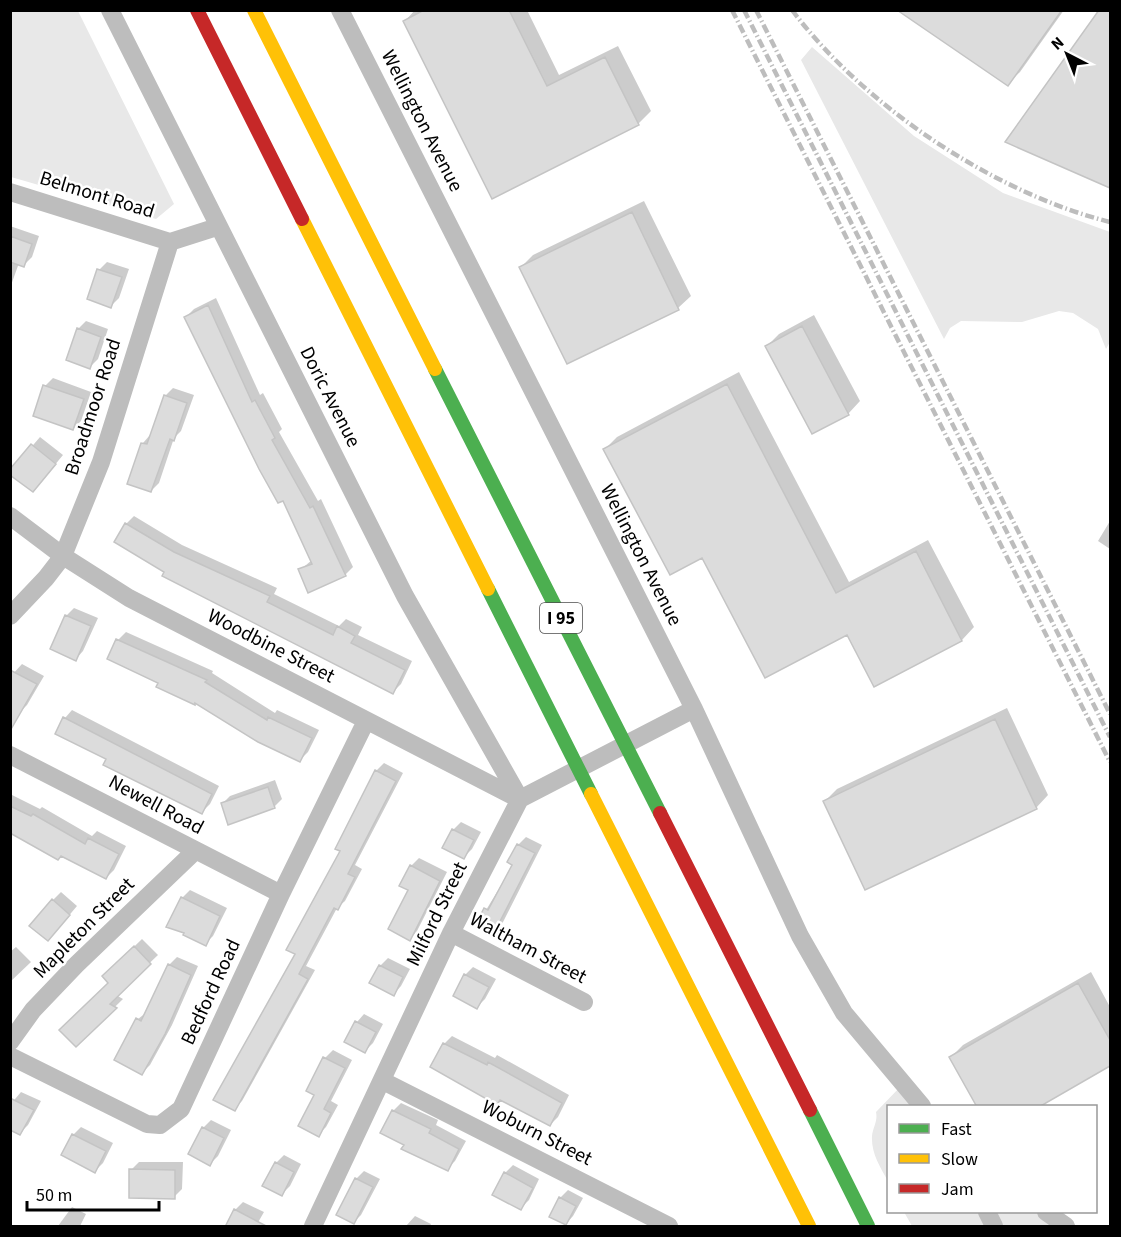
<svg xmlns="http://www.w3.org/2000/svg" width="1121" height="1237" viewBox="0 0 1121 1237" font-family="'Source Sans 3',sans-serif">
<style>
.green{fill:#e8e8e8}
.shadow{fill:#0003}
.building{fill:#dcdcdc;stroke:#c4c4c4;stroke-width:1.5}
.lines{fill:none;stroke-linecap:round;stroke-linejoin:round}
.street{stroke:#bdbdbd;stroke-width:18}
.fast{stroke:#4caf50;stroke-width:14}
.slow{stroke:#ffc107;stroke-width:14}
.jam{stroke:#c62828;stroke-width:14}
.rail{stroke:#bdbdbd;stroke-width:4.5;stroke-dasharray:9 3 1.5 3;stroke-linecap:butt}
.labels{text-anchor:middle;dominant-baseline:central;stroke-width:5;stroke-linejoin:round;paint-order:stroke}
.shield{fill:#fff;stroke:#4c4c4c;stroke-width:1.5}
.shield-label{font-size:18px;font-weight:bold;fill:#000}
.street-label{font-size:20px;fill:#000;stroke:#fff}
</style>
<rect width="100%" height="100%" fill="#fff"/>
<path class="green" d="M10 11H78L174 204 156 219 11 177Z
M812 47 914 136 1003 193 1110 232V342L1106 349 1098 329 1073 313 1059 311 1022 322 961 321 950 328 944 339 801 60Z
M901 1086 919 1106H888V1181C880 1167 871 1153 872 1136 873 1127 878 1121 876 1112Z
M904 1212H1043L1059 1226H912Z"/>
<path class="shadow" d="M415 10H527L559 75 618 46 651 111 638 124 493 197 405 21Z
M901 10H1064L1020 72 1007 84Z
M1101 10H1110V186L1008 141Z
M644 201 691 296 678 308 567 362 521 267 533 255Z
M10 226 39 236 32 257 24 265 19 263 10 288Z
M107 262 129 269 119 298 111 306 99 270Z
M216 298 260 395 263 393 282 429 279 432 318 501 321 499 353 567 345 575 300 570 312 560 284 499 186 317 194 309Z
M814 315 860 401 848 414 767 346 779 334Z
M86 321 108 329 98 359 90 367 78 329Z
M739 372 849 582 928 540 974 627 962 640 875 685 847 633 605 449 617 437Z
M53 378 91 392 81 421 73 429 45 386Z
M173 388 194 395 181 431 174 438 159 483 151 491 143 443 150 435 165 396Z
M40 437 63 455 40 483 10 472Z
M134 516 182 545 277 588 274 594 339 626 346 619 362 627 358 635 412 661 401 684 393 692 166 572 126 524Z
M1110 521V549L1098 541Z
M74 608 98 618 83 651 76 659 66 616Z
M126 632 213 671 212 673 275 713 277 710 319 730 308 752 300 760 160 682 109 658 118 640Z
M22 664 44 676 27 705 19 713 10 677Z
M1007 708 1048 795 1036 808 825 801 837 789Z
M72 710 219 786 210 804 202 812 108 758 65 718Z
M384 763 403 773 355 865 362 869 345 901 337 908 306 966 315 970 242 1101 234 1109 297 954 376 771Z
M275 780 282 799 274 807 222 804 230 796Z
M10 794 40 809 42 807 92 836 97 831 126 846 114 870 106 878 10 832Z
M461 822 481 832 472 849 464 857 453 830Z
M526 837 542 845 501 926 493 934 477 925 514 864 518 845Z
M419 858 447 872 417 931 410 939 411 866Z
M190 890 227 908 213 936 205 944 186 932 182 898Z
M61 892 77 906 56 931 53 900Z
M142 939 158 955 116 995 123 999 76 1045 110 983 104 976Z
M16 947 31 962 10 982V952Z
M177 957 198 966 172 1025 150 1065 142 1073 138 1019 147 1012 169 965Z
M388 958 410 969 401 986 394 994 380 966Z
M473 967 496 979 485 999 477 1007 465 975Z
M1091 972 1110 1007V1064L1036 1106 951 1057 963 1045Z
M364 1014 383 1024 373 1043 365 1051 357 1022Z
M452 1036 495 1058 497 1055 569 1095 558 1117 550 1125 501 1099 497 1104 432 1066 444 1044Z
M333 1050 352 1060 331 1101 338 1105 326 1127 318 1135 316 1094 325 1058Z
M21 1092 41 1101 28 1125 20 1133 10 1105Z
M401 1103 438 1120 436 1125 466 1141 455 1161 447 1169 406 1144 393 1111Z
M211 1120 231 1130 218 1156 210 1164 190 1154 203 1128Z
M81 1127 113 1143 103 1163 95 1171 63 1155 73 1135Z
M284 1155 301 1164 290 1186 282 1194 276 1163Z
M139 1162H183L182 1189 174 1197 131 1170Z
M513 1165 539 1179 529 1200 521 1208 505 1173Z
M364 1171 380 1179 361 1215 353 1223 356 1179Z
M568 1190 583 1198 573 1216 566 1224 560 1198Z
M243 1202 264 1212 256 1226H227L235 1210Z
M72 1207 86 1214 80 1226H58Z
M415 1216 431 1224 430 1226H406Z"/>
<path class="building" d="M424 10H509L547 86 605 57 639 125 492 199 403 21Z
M897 10H1062L1008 86Z
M1099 10H1110V188L1005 142Z
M632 212 679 310 567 364 519 267Z
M10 236 32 244 24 267 10 262Z
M97 269 122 277 111 308 87 299Z
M208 305 252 402 255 400 275 438 272 440 310 508 313 506 346 576 308 593 298 569 312 564 283 501 278 503 259 469 184 317Z
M802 326 849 415 812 434 765 346Z
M77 328 101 337 90 369 66 360Z
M727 384 836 593 916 551 962 641 874 687 847 635 765 678 702 558 670 575 603 449Z
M43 385 84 399 73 430 33 416Z
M164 395 187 403 174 441 170 439 151 492 127 484 141 443 147 444Z
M31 444 56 464 33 492 10 475V469Z
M125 523 174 552 270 596 267 602 333 635 337 626 355 636 351 643 405 670 393 694 162 576 164 572 114 542Z
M65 615 91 626 76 661 50 649Z
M116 639 207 680 205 682 267 720 268 717 312 738 300 762 258 742 195 703V705L156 687 158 683 107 659Z
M10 670 37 684 10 731Z
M63 717 212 794 202 814 103 765 106 759 55 734Z
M995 719 1037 809 865 890 823 801Z
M375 770 396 781 348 874 355 877 338 910 334 908 299 974 308 979 235 1111 213 1100 295 954 286 950 340 851 335 849Z
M268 787 275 808 228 825 221 803Z
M10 806 31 816 33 814 85 844 88 838 119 854 106 879 61 856 58 860 10 833Z
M452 829 474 840 464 859 442 848Z
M517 844 535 853 493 935 475 926 484 908 488 910 512 865 507 862Z
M410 865 440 881 410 941 388 929 408 890 399 886Z
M181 897 220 916 206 946 183 935 184 933 166 927Z
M52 899 70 915 48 941 29 926Z
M134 946 151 964 110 1004 117 1008 76 1047 59 1030 108 983 102 976Z
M168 964 191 975 165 1034 142 1075 114 1060 136 1018 141 1021Z
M379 965 403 977 394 996 369 983Z
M464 974 489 987 477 1009 453 996Z
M1078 983 1110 1040V1066L1039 1107H977L949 1057Z
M355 1021 376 1032 365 1053 344 1042Z
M443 1043 487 1065 488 1062 562 1103 550 1126 500 1100 497 1105 430 1067Z
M323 1057 345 1068 324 1109 331 1113 319 1137 298 1126 314 1095 306 1091Z
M10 1098 34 1110 20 1135 10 1130Z
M392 1110 431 1129 429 1133 459 1149 448 1171 401 1149 404 1145 380 1133Z
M202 1127 224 1138 210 1166 188 1154Z
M72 1134 106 1151 95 1173 61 1155Z
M275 1162 294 1172 282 1196 262 1186Z
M129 1169 175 1170V1199L129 1198Z
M504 1172 533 1188 521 1210 492 1195Z
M355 1178 373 1187 354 1224 336 1215Z
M559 1197 576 1206 566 1225 549 1217Z
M234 1209 268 1227H225Z"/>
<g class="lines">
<path class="street" d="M110 10 405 596 520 799
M340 10 694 709 800 936 844 1013 922 1106
M10 192 170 242
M10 516 63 556 129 598 519 799
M10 616 46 578 63 556 69 541 101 462 170 242 217 227
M10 755 281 894
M451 933 584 1002
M10 1042 33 1010 76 965 195 851
M10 1056 147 1124 160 1125 181 1109 281 894 366 721
M383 1081 669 1226
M987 1212 994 1226
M1046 1212 1066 1226
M313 1226 451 933 520 799 694 709"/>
<path class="fast" d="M435 369 660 813
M488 589 591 794
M810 1110 868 1226"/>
<path class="slow" d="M254 10 435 369
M302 219 488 589
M591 794 809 1226"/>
<path class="jam" d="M197 10 302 219
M660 813 810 1110"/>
<path class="rail" d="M732 10 1110 762
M744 10 1110 737
M756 10 1110 714
M792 10C864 106 994 193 1110 222"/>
</g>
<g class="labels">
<rect class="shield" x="540" y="603" width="42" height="30" rx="4.5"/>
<g class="shield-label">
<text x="561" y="618">I 95</text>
</g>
<g class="street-label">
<text transform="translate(422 121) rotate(63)">Wellington Avenue</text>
<text transform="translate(97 195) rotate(17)">Belmont Road</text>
<text transform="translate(330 397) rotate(63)">Doric Avenue</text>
<text transform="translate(93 407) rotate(-72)">Broadmoor Road</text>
<text transform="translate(641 555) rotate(63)">Wellington Avenue</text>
<text transform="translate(271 646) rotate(27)">Woodbine Street</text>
<text transform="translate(156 805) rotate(28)">Newell Road</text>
<text transform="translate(437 914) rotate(-64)">Milford Street</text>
<text transform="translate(84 928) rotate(-45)">Mapleton Street</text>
<text transform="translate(528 948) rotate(28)">Waltham Street</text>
<text transform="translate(211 992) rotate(-65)">Bedford Road</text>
<text transform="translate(537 1133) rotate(27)">Woburn Street</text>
</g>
</g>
<rect width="1121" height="1237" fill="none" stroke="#000000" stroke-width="24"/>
<rect x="887" y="1105" width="210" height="108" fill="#ffffff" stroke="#999999" stroke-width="1.5"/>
<rect x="899" y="1124" width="30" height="9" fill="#4caf50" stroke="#999999" stroke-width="1.5"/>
<text x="941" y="1135" font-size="18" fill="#000000">Fast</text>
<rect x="899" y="1154" width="30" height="9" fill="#ffc107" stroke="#999999" stroke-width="1.5"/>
<text x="941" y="1165" font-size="18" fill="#000000">Slow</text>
<rect x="899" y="1184" width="30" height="9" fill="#c62828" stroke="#999999" stroke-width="1.5"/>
<text x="941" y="1195" font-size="18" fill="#000000">Jam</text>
<g transform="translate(1067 54) rotate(318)" stroke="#ffffff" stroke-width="4.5" paint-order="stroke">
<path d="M0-4.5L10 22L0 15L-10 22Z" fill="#000000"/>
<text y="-9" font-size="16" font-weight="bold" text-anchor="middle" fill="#000000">N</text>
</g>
<path d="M27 1201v9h132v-9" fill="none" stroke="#000000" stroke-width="3"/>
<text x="36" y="1201" font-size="18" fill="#000000" stroke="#ffffff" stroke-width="4.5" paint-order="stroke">50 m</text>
</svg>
